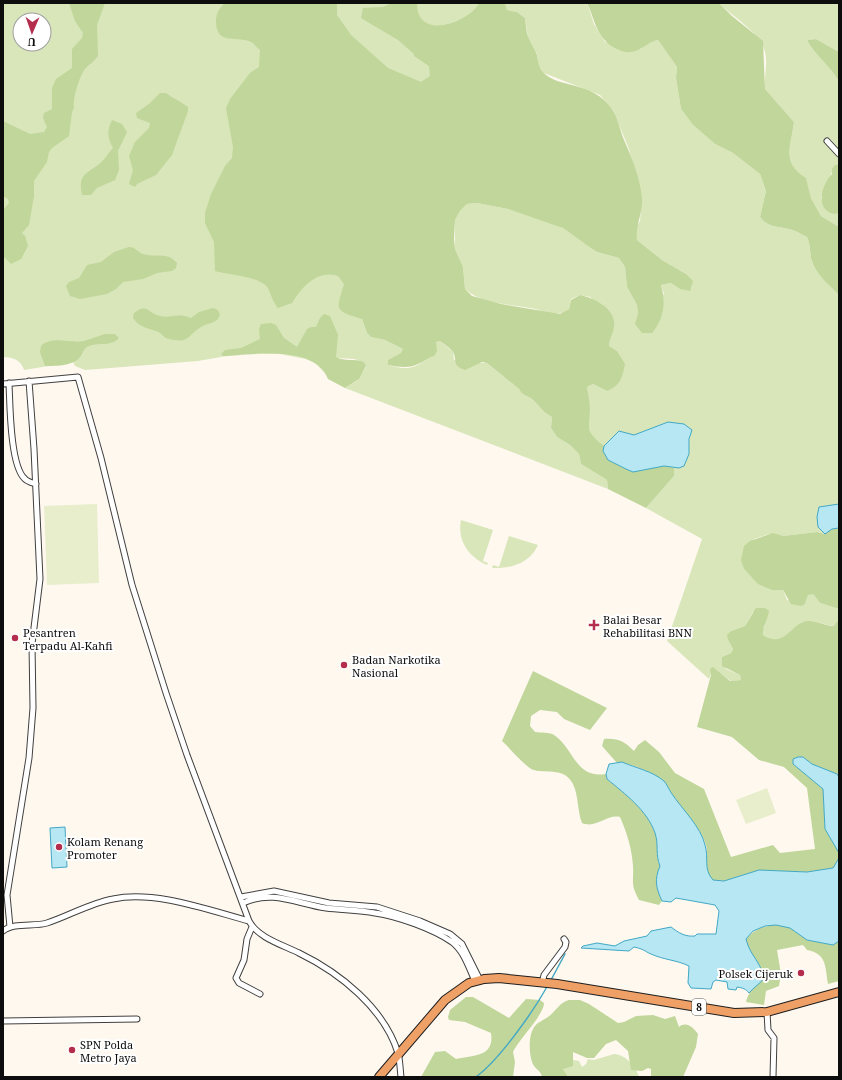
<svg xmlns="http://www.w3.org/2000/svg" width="842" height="1080" viewBox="0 0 842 1080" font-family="'Noto Serif',serif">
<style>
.green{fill:#d9e6ba;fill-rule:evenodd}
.forest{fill:#c0d69a}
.pitch{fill:#e8eecb}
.water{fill:#b6e7f2;stroke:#42a8c5}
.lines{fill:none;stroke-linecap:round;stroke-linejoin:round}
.stream{stroke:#42a8c5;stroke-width:1.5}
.minor-casing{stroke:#404040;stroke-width:7}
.trunk-casing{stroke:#1e1e1e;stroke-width:10}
.minor{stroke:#fff;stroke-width:5}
.trunk{stroke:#eea066;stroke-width:8}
.poi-dot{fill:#b52d4c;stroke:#fff;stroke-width:1.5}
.labels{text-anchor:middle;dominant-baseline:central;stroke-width:4;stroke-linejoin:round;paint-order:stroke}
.shield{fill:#fff;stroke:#565656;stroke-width:1}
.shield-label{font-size:10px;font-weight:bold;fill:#0d0d0d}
.poi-label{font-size:11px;fill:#0d0d0d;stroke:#fff;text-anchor:start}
</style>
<rect width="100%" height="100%" fill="#fef8ef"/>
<path class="green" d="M3 3H483L362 319 367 333 371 337 385 340 403 349 402 353 388 360V365C393 366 399 368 404 368 418 369 434 356 436 342L440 341 453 352 454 360 477 363H487L519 389C522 396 527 395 532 399 540 406 542 412 552 417L551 428 557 437 570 445 579 454 581 464 607 480 608 489 345 388 358 380 366 367 364 362 354 359 338 358 327 375 315 363 306 359 280 354 244 353 198 361 85 370 75 366 73 362 24 370C21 360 13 357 3 357ZM20 20H44V44H20Z
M505 3H587L594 24 605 42 640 49 648 42 658 40 677 67 676 78 681 109 693 125 715 144 733 153 760 174 766 191 760 217C768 228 778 226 789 229 795 230 801 234 807 237 810 245 810 251 811 258 815 274 828 284 839 295V504L819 507 823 531 825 534 817 532 783 536 769 534 754 539 742 555 744 569 754 579 772 590H783L787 600 805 604 808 594H813L820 603 839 609V619L835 626C826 626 818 621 810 621 791 622 786 650 763 635L762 630 765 626 753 612 745 626 731 631 728 640 733 649 731 653 722 657 726 669 740 675 741 680 731 681 713 668 709 679 667 641 702 539 646 508 674 476 633 472 592 437 587 423 590 408 587 387 593 384 607 391 617 351 608 346 610 336 614 327 590 297 580 295 571 299 569 309C567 310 564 313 561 313 551 316 540 309 530 308 508 304 482 304 465 289L463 267 455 249V220L460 211 467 204 477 203 508 209 552 223 563 228 597 252 619 258 625 267 627 287 637 305 638 314 664 294 661 285 671 283 680 289 686 274 662 260 637 240 635 230 640 221 642 198 629 149 613 110 600 95 544 73 538 65 537 54 528 38 525 18 517 12 507 10Z
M719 3H839V52L816 39 807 40C815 56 831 66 839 82V164L835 165 821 197 822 202 835 214 839 212V227L821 216 811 198 806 179C781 161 791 147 794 122L765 89C764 78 768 63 765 52 761 33 733 17 719 3Z
M461 520 493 530 483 561 488 563 487 565C468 557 457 540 461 520Z
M509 536 538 545C530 563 511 569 492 568L493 565 499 567Z
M614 1054C626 1055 636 1066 639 1077H567L562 1066 573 1060 579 1061 582 1067 586 1064 588 1059 594 1060Z"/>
<path class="forest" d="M69 3H105L97 25 98 56C94 62 89 64 85 69 80 74 72 101 74 108L72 112 69 136 52 148 49 152 47 162 34 181V196L29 225 22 233 25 236 28 246 21 259 11 264 3 256V210L9 203 8 199 3 196V121L30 134 44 132 47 127 43 118 44 113 52 109V88L56 79 72 68V49L82 38 83 33 75 21Z
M225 3H337V15L351 35 388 68 421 82 430 76 429 66 414 56V54L398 40 361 18 363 8 383 7 392 3H417C417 43 471 21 479 3H505L507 10 517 12 525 18C526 24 526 33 529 39 531 44 535 49 537 55 538 61 538 66 543 72 558 89 592 80 612 109 618 118 620 130 624 140 632 158 640 178 642 198 643 213 635 226 637 240L662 260 686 274 693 281 690 291 680 289 671 283 661 285C666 303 664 319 652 333H642L635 324 638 314 637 305 627 287 625 267 619 258 597 252 588 246 563 228 508 209 477 203 467 204 460 211 455 220 454 239 455 249 463 267 465 289 472 296 501 304 560 314 569 309 571 300 580 295C594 298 617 309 614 327 613 334 609 339 609 346L617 351 625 364C622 378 621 385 607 391L593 384 587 387C588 394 590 402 590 409 589 430 585 431 604 446L603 451 608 460 633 472 664 466 674 468V476L646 508 608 489 607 480 581 464 579 454 570 445 557 437 551 428 552 417C542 412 540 406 532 399 527 395 522 396 519 389L487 363 482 362 465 370C451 365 458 361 453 352 450 348 444 344 440 341L436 342 437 351 434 356C428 357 425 361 420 363 409 369 400 367 388 365V360L401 353 403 349 385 340 371 337 367 333 362 319C334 310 336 311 344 284L338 276C317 269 302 287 292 303L278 308C273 302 271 295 268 288 260 276 228 275 215 271L214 242 205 223V213L211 194 225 166 232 158 233 147 226 108 230 99 250 73 259 67 260 50C257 48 255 45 253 43 238 34 215 48 216 19 217 12 220 7 225 3Z
M587 3H719L732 16 763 41 765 89 794 122C791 147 781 162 806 178L811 198 821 216 839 227V295C828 284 815 274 811 258 810 251 810 244 807 237 801 234 795 230 789 229 778 226 768 228 760 217L766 191 760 174 733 153 715 144 693 125 681 109 676 78 677 67 658 40C647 42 641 51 631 52 624 53 619 50 613 47 596 36 595 20 587 3Z
M816 39 839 52V82C831 66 815 56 807 40Z
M160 93H166C174 99 180 101 188 107V111L172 155 156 175 137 184 135 187 129 184 133 170 129 156 135 142 149 128 150 123 137 118 136 113 149 104Z
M112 120 122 124 127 132 118 151 119 170 115 180 97 188 91 195H82C78 176 84 175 98 165 104 161 108 153 113 148 107 137 107 131 112 120Z
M839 164V212L836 214C814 212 821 185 832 174V169L835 165Z
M129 247C136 247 137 252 143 254 156 258 167 251 177 263L176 268 172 271 157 273 143 279 123 282 116 289 107 294 80 299 70 296 66 286 69 282 79 278 87 265 101 262 114 252Z
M213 308 218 310 220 315 218 319C213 324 207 323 201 327 186 336 190 345 166 338 163 336 160 332 156 331 147 328 139 327 133 318L134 313C148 302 148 314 160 316 171 319 175 312 191 318L199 312Z
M324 314 330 316 338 335 336 357C344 362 355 358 364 362L366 366 359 379 345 388 328 379C315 344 251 355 223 356L221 354 225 350 241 348 260 339 259 329 261 324 271 323 276 325 284 338 297 347 307 329 311 327H316L320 318Z
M105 334H115L119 338C111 347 99 342 89 346 84 348 83 352 81 356 74 366 57 366 45 366L40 352 41 346C53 335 70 344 84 341 91 339 98 336 105 334Z
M839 528V609L820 603 813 594 808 595 805 604 801 606 791 604 783 590H772L758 584 744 569 741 560 744 546 750 541 773 533 783 536 817 532 825 534 832 529Z
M756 608H765L769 611C768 619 762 628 763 635 785 649 790 624 807 621 816 620 825 626 834 626L839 619V777L837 774 812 764 803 757 793 759V764L823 789 825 829 839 853 837 864 833 868 807 872 759 870 724 881 713 880C703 869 709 858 706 845 701 828 682 809 672 794 670 791 668 785 664 782 656 774 627 761 617 763L602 746 604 739C618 738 624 741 634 751L638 745 645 740 659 752 675 773 704 789 731 857 773 845 780 853 815 849 807 788 784 767 759 760 732 737 697 727 711 675 710 669 713 667 730 681 741 680 740 675 722 666V657L731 653 733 649 728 640 727 635 731 631 745 626Z
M533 671 607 708 590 730 564 719 557 712 540 710 531 716 530 726 535 732C541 733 550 732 554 735 574 748 575 779 606 774L607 779C625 794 647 810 655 833 659 844 655 855 660 866 654 880 656 888 662 901L659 905 639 900C630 883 634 883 633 866 632 849 627 833 620 817 606 814 597 829 582 823 577 810 579 797 573 784 564 767 549 774 534 770 527 769 509 747 502 741Z
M776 925 790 928 807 940 833 945 839 941V981L828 984C825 966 827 954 807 950L803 945 777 950 781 974 779 986 766 991 764 1005 746 1002C748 991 760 982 760 970 760 963 754 959 751 954 748 950 747 943 746 939 755 929 763 926 776 925Z
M466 997H473L509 1018 526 999 540 1000 544 1003C544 1015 519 1039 513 1052L515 1062 513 1077H421L435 1052 445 1051 456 1059C471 1055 495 1058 491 1033L465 1022 449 1020 448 1017 450 1010Z
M569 1000H580L589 1004 618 1023 624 1022 636 1016 653 1015 665 1019 675 1016 679 1027C686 1021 693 1027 698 1034L696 1047 683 1077H651V1069L648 1068 642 1071 631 1070 628 1051 616 1040 606 1044 594 1058H587L573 1052V1066L563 1069 568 1077H542C541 1070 534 1069 532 1062 529 1053 528 1034 535 1026 538 1022 544 1020 548 1017 556 1011 559 1003 569 1000Z"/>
<path class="pitch" d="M97 504 99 583 47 585 44 506Z
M767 788 776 813 746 824 736 800Z"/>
<path class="water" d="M668 422 684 424 692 430 689 439V454L684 466 679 468 664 466 633 472 626 469 608 460 603 451 604 446 619 431 634 435Z
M839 504V528L832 529 825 534 818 527 817 517 819 507Z
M798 757H803L812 764 837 774 839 777V853L825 829 823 789 793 764V759Z
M622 762C636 768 652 771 664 781 667 784 669 790 672 794 682 809 701 827 705 845 709 858 703 869 713 880L724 881 759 870 807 872 833 868 839 858V941L833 945 807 940 790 928 776 925 765 926 753 931 746 939C749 950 752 953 758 963 761 967 761 972 765 977 760 984 754 987 749 993 746 989 743 988 737 987L736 990 728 989 727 982 716 980 713 982 711 989 691 988 688 983 689 966C677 960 664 960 651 954 644 951 644 949 634 947L629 951 581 948 583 946 597 943 615 946 624 941 647 936 651 931 671 927C679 933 685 937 695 936L697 934H716L719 911 715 905 676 898 671 902 662 901C656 888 654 880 660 866 655 854 659 845 655 833 647 810 625 794 607 779L606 774 609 764Z
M65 827 67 867 52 868 50 828Z"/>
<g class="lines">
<path class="stream" d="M551 980 565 954
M476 1077C500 1059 533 1012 548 985"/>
<defs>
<path id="minor" d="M827 141 839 154
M9 383C10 404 10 466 25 479 28 482 33 483 36 484
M3 384 78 377 101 458 132 585 166 693 187 755 249 921
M241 897 274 891 329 903 377 907 420 921 450 934 462 944 480 980
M243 903C273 889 297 904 326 908 342 910 359 910 375 913 397 916 433 929 452 942 464 951 469 968 475 981
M10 927 7 895 29 758 33 708 32 644 40 579 34 449 29 381
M252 927 247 939 244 960 236 978 239 983 260 994
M3 931C14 922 34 927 47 923 69 916 90 903 113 899 154 890 208 910 249 921 258 938 283 945 299 953 340 973 384 1008 398 1053 400 1060 400 1069 401 1077
M542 983 544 975 565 947 566 942 564 939
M767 1012 768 1030 774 1038 773 1077
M3 1021 137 1019"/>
<path id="trunk" d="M379 1077 445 1000 469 983 484 979 499 978 557 984 734 1013 767 1012 839 992"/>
</defs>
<use href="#minor" class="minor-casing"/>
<use href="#trunk" class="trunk-casing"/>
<use href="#minor" class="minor"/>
<use href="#trunk" class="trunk"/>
</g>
<g class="poi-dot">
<path d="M592 619h4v4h4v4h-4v4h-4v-4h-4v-4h4z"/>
<circle cx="15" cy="638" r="4"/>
<circle cx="344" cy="665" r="4"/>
<circle cx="59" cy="847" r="4"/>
<circle cx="801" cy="973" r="4"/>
<circle cx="72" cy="1050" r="4"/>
</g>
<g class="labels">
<rect class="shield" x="692" y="999" width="14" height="16" rx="3"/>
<g class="shield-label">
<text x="699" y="1007">8</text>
</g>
<g class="poi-label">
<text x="603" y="619">Balai Besar<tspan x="603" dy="13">Rehabilitasi BNN</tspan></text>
<text x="23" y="632">Pesantren<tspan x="23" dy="13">Terpadu Al-Kahfi</tspan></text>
<text x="352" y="659">Badan Narkotika<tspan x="352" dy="13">Nasional</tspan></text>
<text x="67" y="841">Kolam Renang<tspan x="67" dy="13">Promoter</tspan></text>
<text x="793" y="973" text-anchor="end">Polsek Cijeruk</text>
<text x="80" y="1044">SPN Polda<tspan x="80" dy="13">Metro Jaya</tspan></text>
</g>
</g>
<rect width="842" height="1080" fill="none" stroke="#0d0d0d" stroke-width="8"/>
<g transform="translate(32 32) rotate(182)"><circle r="19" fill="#ffffff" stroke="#9e9e9e"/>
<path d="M0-3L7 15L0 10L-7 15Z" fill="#b52d4c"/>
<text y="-6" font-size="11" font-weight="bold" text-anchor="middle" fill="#0d0d0d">U</text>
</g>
</svg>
